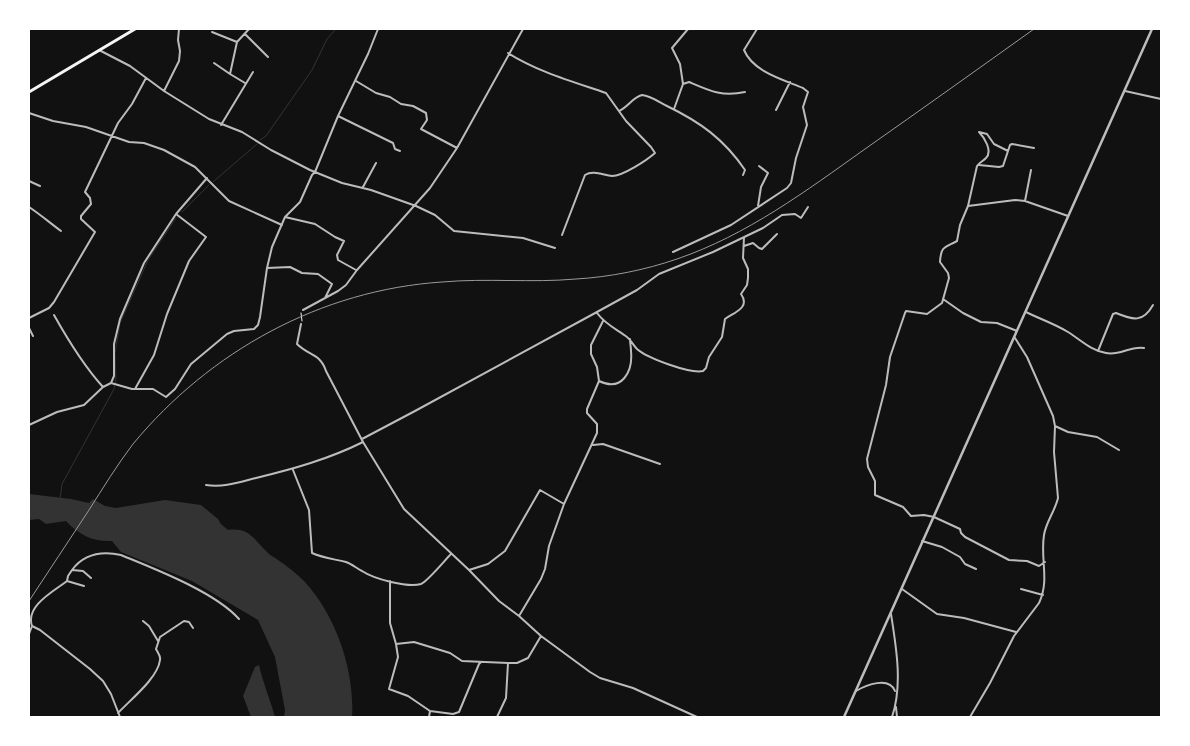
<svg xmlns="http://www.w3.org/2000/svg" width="1190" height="746" viewBox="0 0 1190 746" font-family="Arial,sans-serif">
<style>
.water{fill:#333}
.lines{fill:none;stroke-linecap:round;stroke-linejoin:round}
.stream{stroke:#333;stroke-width:1}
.path{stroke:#f5f5f5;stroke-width:1}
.minor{stroke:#bcbcbc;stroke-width:2}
.tertiary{stroke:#bcbcbc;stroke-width:2.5}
.secondary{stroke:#f5f5f5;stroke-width:3}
.rail{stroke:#9a9a9a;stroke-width:1}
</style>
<rect width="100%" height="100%" fill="#111"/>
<path class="water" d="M29 494 71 499 89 503 93 499 105 506 116 508 165 500 201 505 218 519 221 524 228 530C250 527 254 540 268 553 271 556 274 557 278 560 287 566 297 574 305 582 336 616 355 671 352 717H284L285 710 275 657 258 620 192 581 121 552 112 541C93 542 79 535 66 521L46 524 39 519 29 520Z
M259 665C263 683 270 699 275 717H251L243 696 255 667Z"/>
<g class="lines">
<path class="stream" d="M260 140 266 136 312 70 327 39 336 29
M213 182 257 144
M182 212 209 185
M60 500 62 484 114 389 116 379 115 353 120 323 148 260 176 218"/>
<path class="path" d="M301 313 302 321"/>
<path class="minor" d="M212 32 237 42
M245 34 268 57
M99 50 130 66 164 91 209 119 242 132 271 150 310 170 342 183 371 190 416 206 435 215 454 231 523 238 555 248
M508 53C538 72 574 82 606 93L626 121 651 147 655 153C647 160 623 176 612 176 603 175 593 170 585 175L562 235
M214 63 230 74
M356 81 376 93 390 97 401 104 413 106 426 113 427 120 421 129 457 148
M245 83 230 74 237 42 249 29
M683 84 689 82C710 91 722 97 745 92
M164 91 179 61 180 51 178 40 179 29
M1125 91 1161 99
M674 109 683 84 680 64 672 48 688 29
M776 110 790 82
M619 111C628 107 633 97 642 95 651 96 659 102 667 106 700 122 724 139 745 170L743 175
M29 113 53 121 86 127 129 142 144 143 164 150 195 167 229 201 282 225
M338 116 393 143 395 149 400 151
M221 125 253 72
M979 132C984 137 993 151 986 158 983 161 980 162 977 166L968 206 960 225 957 241C944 248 941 246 940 262L948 273 949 278 942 303 927 314 906 311 905 313 890 357 886 385 867 459 868 467 875 481V495L903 507 911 516 924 515 934 517 960 529 961 533 965 537 1009 560 1027 561 1039 566 1045 562
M979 132 987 134 994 144 1008 151
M979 165 999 167 1003 166 1010 145 1012 144 1034 148
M29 181 40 186
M363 187 376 163
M1025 201 1031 170
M758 206 761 187 768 173 759 166
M968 206 1015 200 1025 201 1068 216
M29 207C41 215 50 223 61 231
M285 217 315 224 335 237 344 241 337 255 338 260 356 270
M744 246 753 243 759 248 762 249 777 234
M673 252 731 225 787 188 791 183 796 158 807 125 803 107 808 92 803 88C784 80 753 72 744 50L757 29
M267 268 290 267 302 273 318 274 332 284 325 298
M943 299 963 313 981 322 997 323 1017 331
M303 310 338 291 346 285 357 270 430 188 457 148 523 29
M1026 312C1040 319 1055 324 1068 332 1081 340 1090 350 1106 353 1120 356 1129 346 1144 348
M597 313C605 324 616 329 627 337 631 340 633 345 637 349 647 358 690 374 703 371L706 368 709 357 722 337 725 319C733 313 751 308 741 294L747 285 748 278V269L743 258 744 237
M54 315C68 340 83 365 103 387
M29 318 49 308 54 302 95 232 81 219V216L91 204 90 198 85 192 118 123 132 104 146 78
M301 324 297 344C309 356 320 353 326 371L363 442 404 509 469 570 499 601 519 616 541 636 590 672 600 678 633 688 697 717
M29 328 33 336
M1098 351 1113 314 1116 313C1133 320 1143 323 1153 305
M599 381C622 392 633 372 631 351 631 347 630 343 630 339
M111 383 114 376V344L120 319 144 263 176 214 207 178
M135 389 154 355 167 314 189 261 206 237 176 214
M29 425 57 412 84 405 103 387 111 383 132 389H153L166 397 175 389 191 364 227 334 234 331 254 329 258 325 260 317 267 268 272 247 285 217 300 202 312 175 315 172 338 116 368 54 378 29
M1055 426 1068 432 1097 437 1119 450
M362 439 415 411 597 312 637 290 659 274 713 252 763 228 782 215 795 214 801 218 808 207
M593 445 603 444 660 464
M293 470 309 510 312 553C323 558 334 559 346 562 352 564 356 568 362 571 374 579 408 588 421 584 428 581 445 560 451 554
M206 485C223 488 240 482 256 478 293 469 329 459 363 442
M922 541 942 547 960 557 965 564 976 569
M72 570C84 554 102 551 121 555 155 569 215 592 239 619
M469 570 488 564 505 551 540 490 564 504
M91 578 83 571 72 570 68 576 67 581C54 591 25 606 32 626L40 630 90 669 103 681 111 694 120 717
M67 581 84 586
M390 581V623L396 644 414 642 450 653 462 661 508 663H517L528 658 541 636
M902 589 937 614 964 618 1016 632
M1021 589 1043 595
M891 614C896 646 903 685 892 717
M519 616 541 579 545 569 549 546 564 504 597 433V424L587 413V409L599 381 597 367 591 354V345L603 321
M143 621 149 626 158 641
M29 634 32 626
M396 644 398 657 389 689 408 696 430 711
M856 691C866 685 889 676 895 691
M896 707 897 717
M118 713C130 700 158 678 160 660 161 656 158 653 156 649L160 637 184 621 189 622 193 628
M429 717 430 711 453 714 459 712 479 664 481 662
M497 717 506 698 508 663
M970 717 990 683 1014 636 1039 603C1050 580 1040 559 1044 535 1046 522 1055 511 1058 498L1054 452 1055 426 1053 416 1027 357 1015 338"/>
<path class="tertiary" d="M844 717 1152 29"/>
<path class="secondary" d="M29 92 135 29"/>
<path class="rail" d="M29 601C49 571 69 540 89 510 103 488 117 465 133 444 210 351 321 290 442 282 487 278 531 283 576 279 610 277 645 270 677 259 747 235 806 191 865 149 922 109 978 69 1034 29"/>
</g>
<rect width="1190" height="746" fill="none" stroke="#ffffff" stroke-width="60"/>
</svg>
